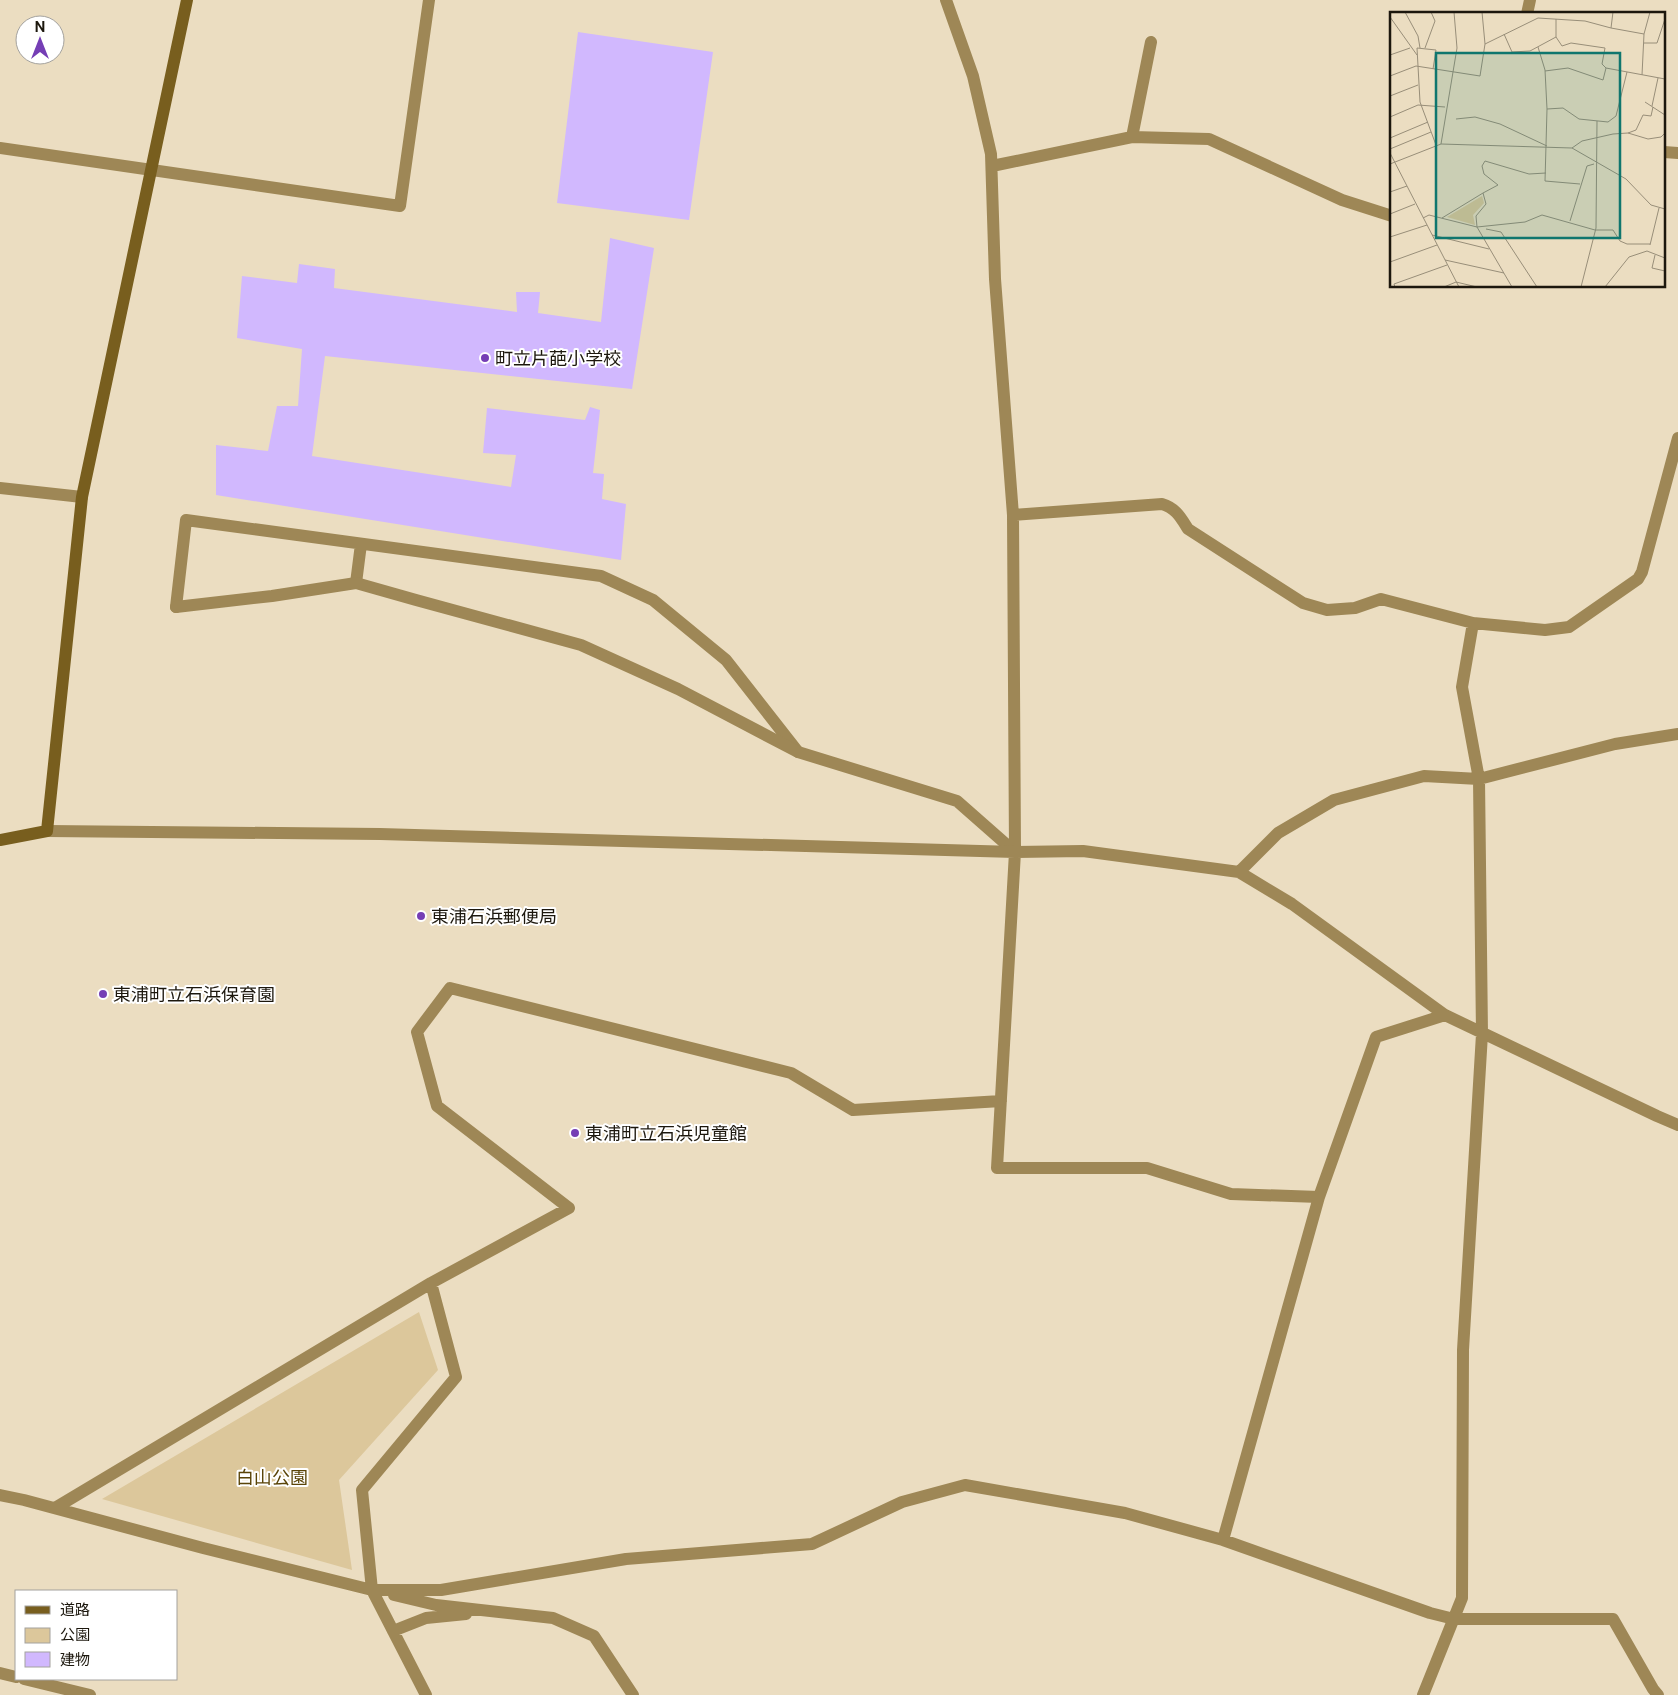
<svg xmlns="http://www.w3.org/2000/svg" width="1678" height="1695" viewBox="0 0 1678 1695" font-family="'Public Sans','Noto Sans JP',sans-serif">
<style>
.green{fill:#dcc79b}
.building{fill:#d1b8fe}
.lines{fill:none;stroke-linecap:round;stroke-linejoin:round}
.lane{stroke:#9e8756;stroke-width:12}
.street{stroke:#9e8756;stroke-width:12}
.secondary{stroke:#785e1e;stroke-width:12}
.poi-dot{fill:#753eb5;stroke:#fff;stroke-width:2}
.labels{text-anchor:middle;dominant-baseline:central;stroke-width:4;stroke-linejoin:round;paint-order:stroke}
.poi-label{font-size:18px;fill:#1c170d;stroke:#fff;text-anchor:start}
.park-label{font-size:18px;fill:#5a4408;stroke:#fff}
.inset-road{fill:none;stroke:#988e79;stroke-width:1}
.view{fill:#0f766e;fill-opacity:0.15;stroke:#0f766e;stroke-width:2.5}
.inset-edge{fill:none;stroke:#1c170d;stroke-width:2.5}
</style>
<rect width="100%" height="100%" fill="#ebddc1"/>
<path class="green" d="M419 1312 438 1370 339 1480 352 1570 102 1499Z"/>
<path class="building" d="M578 32 713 52 689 220 557 203Z
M610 238 654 248 632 389 325 356 312 456 511 487 516 455 483 453 487 408 585 420 590 407 600 410 593 473 604 474 602 499 626 504 621 560 216 495V445L268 451 277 406H298L302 349 237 338 242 276 297 283 299 264 335 269 334 288 517 312 516 292H540L538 313 601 322Z"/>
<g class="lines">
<path class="lane" d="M356 583 361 544
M176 607 186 520 601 576 653 600 726 660 798 752"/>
<path class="street" d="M946 0 973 76 991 154 995 279 1013 515 1015 852 997 1168H1147L1231 1194 1319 1197
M1527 14 1530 0
M1132 137 1151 42
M0 148 400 206 429 0
M1664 152 1678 153
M992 166 1132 137 1209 139 1342 200 1392 216
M0 488 82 497
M1013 515 1162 504C1176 508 1181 518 1188 529L1303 603 1327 610 1355 608 1381 599 1473 623 1545 630 1569 627 1638 579 1642 572 1678 438
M176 607 272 596 356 583 416 600 581 645 678 689 798 752 957 801 1015 852
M47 831 380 834 1015 852 1083 851 1239 872 1292 904 1445 1015 1657 1116 1678 1125
M1239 872 1278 833 1334 800 1424 776 1479 779 1615 744 1678 734
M0 1495 24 1500 203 1548 372 1590 426 1695
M55 1508 431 1283
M1223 1540 1319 1197 1376 1037 1445 1015
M372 1590 362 1490 456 1377 431 1283 569 1208 437 1106 417 1032 450 988 791 1073 853 1110 1001 1101
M372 1590H441L626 1559 812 1544 902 1502 965 1485 1125 1513 1223 1540 1430 1613 1454 1619H1613L1653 1689 1658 1695
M394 1595 436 1605 553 1618 594 1636 633 1695
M393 1631 426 1618 466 1614
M0 1673 16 1677
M24 1679 90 1695
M1423 1695 1462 1598 1463 1350 1482 1034 1479 779 1462 687 1473 623"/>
<path class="secondary" d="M0 840 47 831 82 497 187 0"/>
</g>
<g class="poi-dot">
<circle cx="485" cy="358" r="5"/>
<circle cx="421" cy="916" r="5"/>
<circle cx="103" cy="994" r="5"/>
<circle cx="575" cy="1133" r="5"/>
</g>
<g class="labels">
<g class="poi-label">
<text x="495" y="358">町立片葩小学校</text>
<text x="431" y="916">東浦石浜郵便局</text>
<text x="113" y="994">東浦町立石浜保育園</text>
<text x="585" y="1133">東浦町立石浜児童館</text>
</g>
<g class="park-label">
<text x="272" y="1477">白山公園</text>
</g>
</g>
<g transform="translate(1390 12)">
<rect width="275" height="275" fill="#ebddc1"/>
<path d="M92 184 94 191 83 203 85 213 57 205Z" fill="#dcc79b"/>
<path class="inset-road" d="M15 0 28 24 30 36M0 5 27 43M221 16 254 22M114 22 122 40 140 39 166 25V7M166 25 172 34 181 31 215 36 212 52 216 56 275 67M254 31H267L275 7M95 32 148 6 195 9 221 16 223 0M148 35 155 58 157 97 155 169 190 172M35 36 45 9 41 0M0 43 20 36M43 57 46 38 27 36 30 90 46 133M155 59 178 56 213 68 216 56M252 63 254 22 260 0M0 64 26 54 90 64 95 32 92 0M0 84 28 73M255 90 275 103M262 94 268 66M157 97 173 96 189 107 218 110 226 104 237 60M0 105 28 93 55 95M66 107 85 105 110 112 157 134M238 121 246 118 253 103 261 104 263 95M0 126 38 110M51 132 67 36 64 0M182 136 192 129 223 122 238 121 258 127 271 125 275 121M0 137 41 120M0 141 69 275M0 152 51 132 182 136 236 167 261 193 275 197M0 180 17 174M0 202 25 192M33 206 39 203 87 215 122 275M52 206 93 181M180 209 197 154 204 152M87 215 135 210 152 203 205 218H223L230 229 237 232H260M87 215 86 204 96 192 93 181 108 173 94 162 92 154 95 149 139 162 156 161M96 217 111 220 147 275M42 223 99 237M0 225 37 213M260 233 269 196M265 243 262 256 275 259M55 248 114 261M0 250 47 233M5 275 4 272 57 253M54 275 66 270 87 275M191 275 206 216 207 109M215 275 239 245 257 239 275 246"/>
<path class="view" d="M46 41H230V226H46Z"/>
<rect width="275" height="275" class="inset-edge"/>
</g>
<rect x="15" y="1590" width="162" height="90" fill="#ffffff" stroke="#a4a29e"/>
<rect x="25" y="1606" width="25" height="8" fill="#785e1e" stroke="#a4a29e"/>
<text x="60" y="1615" font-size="15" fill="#1c170d">道路</text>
<rect x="25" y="1628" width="25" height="15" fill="#dcc79b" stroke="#a4a29e"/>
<text x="60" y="1640" font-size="15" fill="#1c170d">公園</text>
<rect x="25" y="1652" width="25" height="15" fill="#d1b8fe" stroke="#a4a29e"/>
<text x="60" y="1665" font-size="15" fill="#1c170d">建物</text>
<g transform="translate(40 40)"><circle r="24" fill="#ffffff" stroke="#a4a29e"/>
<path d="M0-4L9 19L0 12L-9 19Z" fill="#753eb5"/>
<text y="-8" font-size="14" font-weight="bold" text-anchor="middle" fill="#1c170d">N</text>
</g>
</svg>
